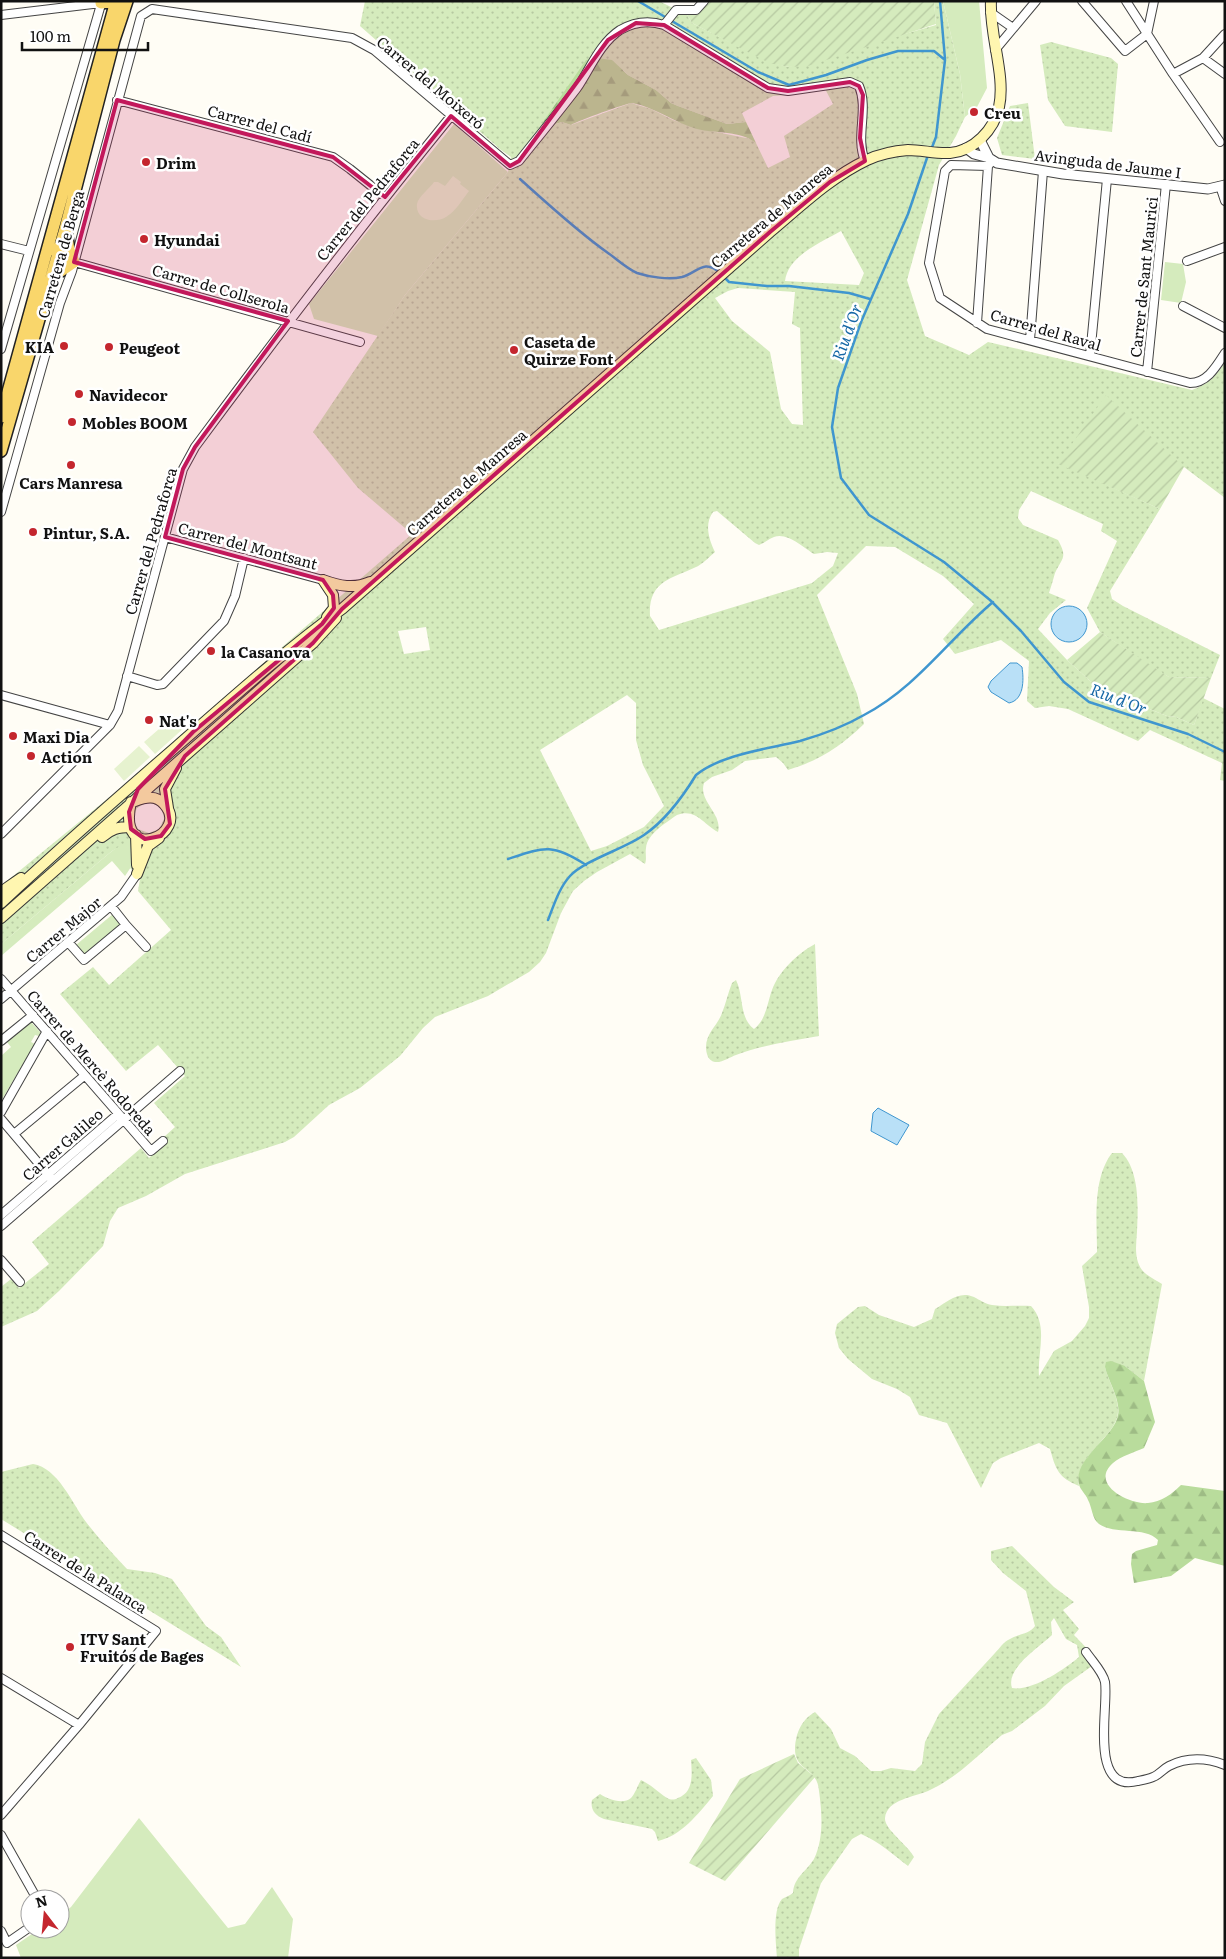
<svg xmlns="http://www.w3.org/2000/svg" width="1226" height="1959" viewBox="0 0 1226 1959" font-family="Literata,serif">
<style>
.grass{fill:url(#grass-dots);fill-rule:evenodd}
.forest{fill:url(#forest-firs)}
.park{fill:#d5ebbd}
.garden{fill:url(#garden-furrows)}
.pitch{fill:#e6f2cf}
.water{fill:#b9e0f7;stroke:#3f96cf}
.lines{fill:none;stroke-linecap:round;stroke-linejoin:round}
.stream{stroke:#3f96cf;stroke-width:2.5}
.minor-casing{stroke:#444;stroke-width:10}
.tertiary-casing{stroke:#444;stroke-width:11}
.secondary-casing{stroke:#333;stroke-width:12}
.primary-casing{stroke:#222;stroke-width:14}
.minor{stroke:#fff;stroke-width:8}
.tertiary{stroke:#fff;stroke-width:9}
.secondary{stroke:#fff6b0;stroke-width:10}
.primary{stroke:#f9d66b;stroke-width:11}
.marked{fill:#c2185b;fill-opacity:0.2;stroke:#c2185b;stroke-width:4;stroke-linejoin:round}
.poi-dot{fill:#c4262e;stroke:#fff;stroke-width:2}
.labels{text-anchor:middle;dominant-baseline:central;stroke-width:5;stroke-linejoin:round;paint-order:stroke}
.street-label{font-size:15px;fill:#111;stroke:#fff}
.poi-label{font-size:15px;font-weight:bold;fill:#111;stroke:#fff;text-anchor:start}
.water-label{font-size:16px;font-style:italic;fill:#1768a6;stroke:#fff}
</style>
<defs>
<pattern id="grass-dots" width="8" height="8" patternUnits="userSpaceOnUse" patternTransform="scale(1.25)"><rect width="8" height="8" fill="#d5ebbd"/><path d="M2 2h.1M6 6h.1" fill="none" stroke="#b6c8a1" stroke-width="1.8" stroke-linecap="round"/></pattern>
<pattern id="forest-firs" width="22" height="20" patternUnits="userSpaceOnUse" patternTransform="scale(1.25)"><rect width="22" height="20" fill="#b9dc9c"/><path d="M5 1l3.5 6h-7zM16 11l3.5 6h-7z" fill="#9ebc85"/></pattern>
<pattern id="garden-furrows" width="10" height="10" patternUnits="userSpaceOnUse" patternTransform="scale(1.25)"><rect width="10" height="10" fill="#d5ebbd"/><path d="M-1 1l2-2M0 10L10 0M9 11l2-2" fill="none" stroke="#b6c8a1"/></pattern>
</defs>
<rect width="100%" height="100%" fill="#fffdf5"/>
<path class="grass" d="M365 1H659L687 15 692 23 769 62 789 67 936 25 934 1H943L960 74 965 117 956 136 939 165 907 280 925 336 969 355 988 342 1192 390C1208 384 1216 377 1225 362V498L1184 467 1058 463 1160 509 1110 591 1112 599 1123 606 1220 655 1211 678 1169 677 1155 669 1100 632 1087 608 1117 541 1101 531 1103 524 1031 491 1019 510 1018 518 1023 525 1058 540C1068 558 1062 558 1055 573 1053 580 1051 587 1049 593L1066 600 1050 613 1038 629 1067 660 1098 688 1147 708 1167 716 1176 717 1194 725 1203 698 1225 709V781L1220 780 1222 763 1150 730 1138 741 1068 709 1049 706 1035 708 1027 701 1029 661 1001 640 955 654 943 639 974 604 943 576 895 547 866 546 817 595 857 694 864 724C840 747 820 760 788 770L783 763 776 757 745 761 732 770 712 777 704 783C698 801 723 814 718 832 703 824 696 808 677 815 667 822 647 834 646 848 645 854 647 858 645 864L630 854 597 872 584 881 573 891 561 913 546 953 540 962 529 972 488 996 435 1017 423 1028 400 1056 360 1088 329 1105 294 1137 285 1142 185 1174 146 1196 118 1208 110 1221 103 1246 59 1291 37 1311 1 1327V1287L11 1279 19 1288 49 1264 32 1242 141 1148 149 1158 167 1142 164 1137 175 1127 154 1103 185 1076 158 1045 126 1071 60 994 93 967 109 985 171 930 138 891 140 879 130 868 133 864 126 844 112 851 1 944V886L112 795 412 534 358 488 313 432 405 295 508 172 511 157 501 150 360 26ZM623 70 628 75 656 90 671 103 678 106 727 124 746 122 742 113 773 96 799 94 823 85 833 104 784 136 790 157 768 168 756 143 751 139 696 128 673 120 651 109 631 103 571 125 562 122 543 128ZM841 231 864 273 859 285 785 281C788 256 820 243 841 231ZM738 288 795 292 792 324 800 328 803 425 792 424 781 409 770 352 732 321 715 298 728 291ZM717 511 755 543 759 545C765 543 768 539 774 537 787 532 804 548 814 554L827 552 838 553 833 566 812 583 659 630 650 616C648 581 671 579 696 567 703 564 709 557 715 552 709 540 704 524 713 512ZM426 627 430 650 404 654 398 631ZM627 695 636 703V740L643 765 664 806 644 827 607 846 591 851 540 750ZM146 803C157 803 163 808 164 819L159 829 149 833 138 829 133 819 137 808Z
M1051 42 1111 58 1118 64 1112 132 1065 126 1048 100 1040 45Z
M1028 103 1035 159 1002 155 997 138 1010 106Z
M815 944 819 1036C791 1041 763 1045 736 1055 730 1057 722 1063 715 1062 708 1061 706 1053 706 1047 706 1033 718 1025 722 1013 726 1003 728 993 732 983L736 980C744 996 739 1018 754 1029 766 1020 767 1004 772 990 779 971 797 954 815 944Z
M1112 1153H1122C1140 1172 1138 1207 1137 1232 1136 1245 1134 1259 1142 1270 1147 1276 1156 1280 1162 1284L1144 1381 1125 1366 1105 1367C1108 1381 1119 1397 1118 1412 1118 1435 1074 1456 1079 1486 1058 1477 1056 1470 1050 1449L1039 1443 1001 1458 993 1463 981 1488 947 1423 919 1415 910 1397 897 1389 872 1379 848 1359 839 1348 835 1333 837 1324 858 1307 865 1306 879 1315 914 1327 932 1319 935 1309C947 1302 959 1290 974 1297 980 1300 985 1304 992 1305 1005 1307 1018 1305 1031 1306 1049 1325 1037 1353 1039 1376L1054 1351 1072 1341 1085 1326 1089 1318V1307L1082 1266 1097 1252C1097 1221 1092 1179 1112 1153Z
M33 1464C58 1468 72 1503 86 1522 99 1539 113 1554 127 1569L155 1573 172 1579 206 1626 221 1637 241 1667 1 1519V1472Z
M1012 1546 1054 1587 1074 1602 1063 1610 1079 1629 1074 1635 1099 1661 1064 1686 1045 1706 1012 1731 1002 1735C978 1755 957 1778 928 1791 915 1797 887 1799 885 1818 884 1829 908 1845 914 1857L908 1866C892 1854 880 1842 861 1834L852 1839 821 1883 799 1949V1958H777C776 1944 772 1910 782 1899 785 1897 789 1896 793 1893 794 1877 806 1872 814 1859 824 1838 822 1813 819 1791 817 1763 787 1774 797 1735 801 1724 805 1718 815 1712L831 1729 840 1748 855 1756 871 1771H881L891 1768 915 1771 922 1764 925 1742 939 1714 995 1653C1000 1648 1003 1642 1010 1639 1018 1634 1030 1634 1035 1626L1026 1591 1003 1573 991 1560V1551ZM1054 1618 1066 1639 1077 1645 1079 1657C1065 1669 1031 1692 1012 1688 1005 1668 1040 1647 1052 1635L1051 1622Z
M696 1758 711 1780 713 1796C698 1814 681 1836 658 1841L655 1832 652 1829 604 1819C595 1816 590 1809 592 1800L600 1794C607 1799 623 1805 631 1798 635 1794 638 1785 641 1780 650 1784 658 1792 667 1798 671 1800 674 1800 678 1798 694 1792 692 1774 691 1760Z"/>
<path class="forest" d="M597 58 612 60 628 75 656 90 671 103 678 106 727 124 746 122 756 143C739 130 716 134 697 129 675 123 655 107 632 103 627 103 577 121 571 125L562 122 542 128 543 122 586 60Z
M1111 1361 1125 1366 1144 1381 1155 1422 1144 1448C1135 1452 1121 1456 1113 1463 1089 1484 1129 1505 1148 1503 1161 1502 1172 1494 1181 1485L1225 1491V1566L1195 1558 1171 1576 1134 1583 1131 1564 1132 1554 1136 1551 1157 1545 1158 1540C1145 1526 1114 1535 1099 1524 1092 1519 1092 1507 1088 1500 1086 1494 1080 1490 1079 1484 1073 1458 1114 1438 1118 1415 1121 1400 1108 1381 1105 1367L1106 1362Z"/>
<path class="park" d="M943 1H979L987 88 977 107 965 117 960 74Z
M454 124 508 172 405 295 378 336 314 319 309 304Z
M1165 262 1183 264 1186 282 1181 303 1161 300Z
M123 844H131L133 864 125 876 112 861 1 956V944L112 851Z
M113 914 122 924 84 955 76 945Z
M30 1021 41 1033 39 1036 35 1035 31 1042 35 1044 1 1101V1056L11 1047 6 1041Z
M139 1818 228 1928 245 1924 272 1887 293 1919 288 1958H21L16 1945 39 1929H60V1915L71 1907Z"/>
<path class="garden" d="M709 1H934L936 24 808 66 789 67 769 63 692 23 687 15 699 13Z
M1106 395 1184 467 1160 509 1058 464Z
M1100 632 1169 677 1211 678 1194 725 1176 717 1167 716 1147 708 1098 688 1067 660Z
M794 1754 798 1763 815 1777 725 1881 689 1863 740 1779Z"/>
<path class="pitch" d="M453 176 461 182 460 184 469 191C462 200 456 211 446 217 435 224 415 220 417 204 418 197 430 188 434 182H438L445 186Z
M174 716 185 727 155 754 144 742Z
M139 746 150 757 124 781 114 769Z"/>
<path class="water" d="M1051 624a18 18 0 1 1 36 0a18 18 0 1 1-36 0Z
M1010 663H1017L1022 667C1024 680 1024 700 1009 703L991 692 988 687 991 681Z
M878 1108 909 1125 897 1145 871 1131 873 1113Z"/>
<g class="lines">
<path class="stream" d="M638 1 758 72 789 85 826 75 867 60 898 51H934L945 60 936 137 931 150
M940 1 945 59
M928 155 908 214 861 322 838 388 832 427 841 478 869 515 944 562 990 600 1021 631 1064 682 1089 702 1188 734 1225 752
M520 179C549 205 577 231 608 253 618 260 626 268 637 273 649 277 669 280 682 277 697 273 704 258 720 273
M724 277 729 282 767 286H789L849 293 870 299
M508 859C544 847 552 843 586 865
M548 920C554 905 559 888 570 876 585 860 624 849 644 835 666 820 682 798 696 775 722 754 768 749 800 741 821 735 845 726 864 715 916 688 949 639 993 602"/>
<defs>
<path id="minor" d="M1082 1 1125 51 1147 34
M1126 1 1173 74 1220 142
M990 12 1013 28
M1 15 101 3
M664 25 676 10H696L704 1
M1147 34 1154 1
M995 50 1036 1
M1203 58 1225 74
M1173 74 1203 58 1225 34
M117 100 333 157 350 169 385 197
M988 166 951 165 945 171 929 263 940 298 987 329 1190 383C1207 383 1216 367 1225 353
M1220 186 1225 201
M1 244 29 251
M1187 261 1225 247
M74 262 360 342
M1183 306 1225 328
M977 323 988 166 991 162
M1030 340 1043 171
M1 349 102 1
M1090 356 1107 179
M1147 372 1166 184
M1 512 60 303 72 271 141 16 152 9 352 38 374 50 510 165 519 161 527 151C544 130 561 109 577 88 590 69 600 43 620 30 634 22 649 20 664 25L768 88 788 91 850 82 859 86C869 110 855 136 865 161
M165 537 323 580
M127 676 157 685 163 684 224 621 235 596 244 558
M1 695 110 725
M1 834 110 725 118 711 183 469 195 447C278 335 363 224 451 116
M126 925 146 947
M68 942 84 960 126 925 111 906
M1 979 151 1151 163 1141
M1 999 121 897 137 874
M1 1041 33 1015
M1 1112 47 1031
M1 1119 51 1178
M14 1134 84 1076
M1 1215 118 1114
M1 1226 180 1071
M1 1260 20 1282
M1 1535 156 1631 79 1725 1 1815
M1086 1652C1092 1661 1103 1672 1105 1682 1109 1707 1088 1794 1138 1781 1143 1780 1149 1779 1153 1777 1159 1775 1163 1769 1169 1766 1187 1757 1207 1758 1225 1765
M1 1678 79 1725
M1 1835 37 1899
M1 1931 7 1943 30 1927"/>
<path id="tertiary" d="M980 140 989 158
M966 148 974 154 989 158 997 163 1063 174 1208 189 1225 185"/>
<path id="secondary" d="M323 580C339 586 354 589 370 582
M323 580 333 595 334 608 327 617
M131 802C116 867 192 834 164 804 156 795 146 797 135 801
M168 808 165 789 176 768
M136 835 137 865
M102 837C111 829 118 827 130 827
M137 874 148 846 159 838
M1 892 21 878
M1 903C58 850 117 798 176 747 230 700 284 651 342 609L770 232C801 206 831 177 867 160 880 154 894 151 908 150 922 150 936 154 950 153 974 151 994 130 999 107 1006 75 989 35 991 1
M1 918 313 643 336 618"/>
<path id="primary" d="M101 3 109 2 119 9V11
M55 249 60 260 67 266
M61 271 74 262 69 250 66 230
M1 417 116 1
M1 451 65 229 114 40 127 1"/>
</defs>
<use href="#minor" class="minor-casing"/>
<use href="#tertiary" class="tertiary-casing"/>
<use href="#secondary" class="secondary-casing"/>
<use href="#primary" class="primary-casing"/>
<use href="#minor" class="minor"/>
<use href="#tertiary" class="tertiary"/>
<use href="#secondary" class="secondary"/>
<use href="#primary" class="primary"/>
</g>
<path class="marked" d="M636 23 664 25 768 88 788 91 850 82 859 86 863 95 860 138 865 161 830 182 770 232 342 609 313 643 185 756 165 789 170 824 161 836 145 839 131 829 129 812 138 789 193 732 322 624 334 608 333 595 323 580 165 537 183 469 195 447 288 321 74 262 117 100 333 157 385 197 451 116 510 166 519 161 608 40Z"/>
<g class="poi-dot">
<circle cx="974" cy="112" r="5"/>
<circle cx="146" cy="162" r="5"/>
<circle cx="144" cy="239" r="5"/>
<circle cx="64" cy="346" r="5"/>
<circle cx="109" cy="347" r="5"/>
<circle cx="514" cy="350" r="5"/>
<circle cx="79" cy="394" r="5"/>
<circle cx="72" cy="422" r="5"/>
<circle cx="71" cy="465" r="5"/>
<circle cx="33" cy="532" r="5"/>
<circle cx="211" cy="651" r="5"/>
<circle cx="149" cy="720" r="5"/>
<circle cx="13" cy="736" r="5"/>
<circle cx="31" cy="756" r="5"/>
<circle cx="70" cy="1647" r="5"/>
</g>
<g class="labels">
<g class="street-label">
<text transform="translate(431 82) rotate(40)">Carrer del Moixeró</text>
<text transform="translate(260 123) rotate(15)">Carrer del Cadí</text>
<text transform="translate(1108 163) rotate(7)">Avinguda de Jaume I</text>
<text transform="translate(367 199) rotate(-51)">Carrer del Pedraforca</text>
<text transform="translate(771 215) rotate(-40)">Carretera de Manresa</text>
<text transform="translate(60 254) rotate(-74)">Carretera de Berga</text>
<text transform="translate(1143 277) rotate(-84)">Carrer de Sant Maurici</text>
<text transform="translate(221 288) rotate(16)">Carrer de Collserola</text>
<text transform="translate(1046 329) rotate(16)">Carrer del Raval</text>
<text transform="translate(466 482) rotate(-41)">Carretera de Manresa</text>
<text transform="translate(150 541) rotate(-74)">Carrer del Pedraforca</text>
<text transform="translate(248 545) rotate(15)">Carrer del Montsant</text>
<text transform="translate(63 929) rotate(-40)">Carrer Major</text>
<text transform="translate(92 1062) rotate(49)">Carrer de Mercè Rodoreda</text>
<text transform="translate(62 1144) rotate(-41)">Carrer Galileo</text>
<text transform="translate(86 1571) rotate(32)">Carrer de la Palanca</text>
</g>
<g class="poi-label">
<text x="984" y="112">Creu</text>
<text x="156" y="162">Drim</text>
<text x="154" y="239">Hyundai</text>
<text x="524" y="341">Caseta de<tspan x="524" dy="17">Quirze Font</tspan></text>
<text x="54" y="346" text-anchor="end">KIA</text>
<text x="119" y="347">Peugeot</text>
<text x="89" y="394">Navidecor</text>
<text x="82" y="422">Mobles BOOM</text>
<text x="71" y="482" text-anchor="middle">Cars Manresa</text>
<text x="43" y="532">Pintur, S.A.</text>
<text x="221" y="651">la Casanova</text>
<text x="159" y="720">Nat's</text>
<text x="23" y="736">Maxi Dia</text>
<text x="41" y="756">Action</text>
<text x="80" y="1638">ITV Sant<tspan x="80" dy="17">Fruitós de Bages</tspan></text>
</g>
<g class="water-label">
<text transform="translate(846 332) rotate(-70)">Riu d'Or</text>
<text transform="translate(1119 698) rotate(21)">Riu d'Or</text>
</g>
</g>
<rect width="1226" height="1959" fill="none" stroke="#111111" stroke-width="5"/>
<g transform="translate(45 1914) rotate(344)"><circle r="24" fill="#ffffff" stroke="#a0a0a0"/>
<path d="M0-4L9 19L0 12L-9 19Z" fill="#c4262e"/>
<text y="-8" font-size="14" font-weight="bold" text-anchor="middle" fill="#111111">N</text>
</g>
<path d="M22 42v8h126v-8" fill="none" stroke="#111111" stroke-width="2.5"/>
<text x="30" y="42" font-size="15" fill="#111111" stroke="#ffffff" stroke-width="4" paint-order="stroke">100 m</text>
</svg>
